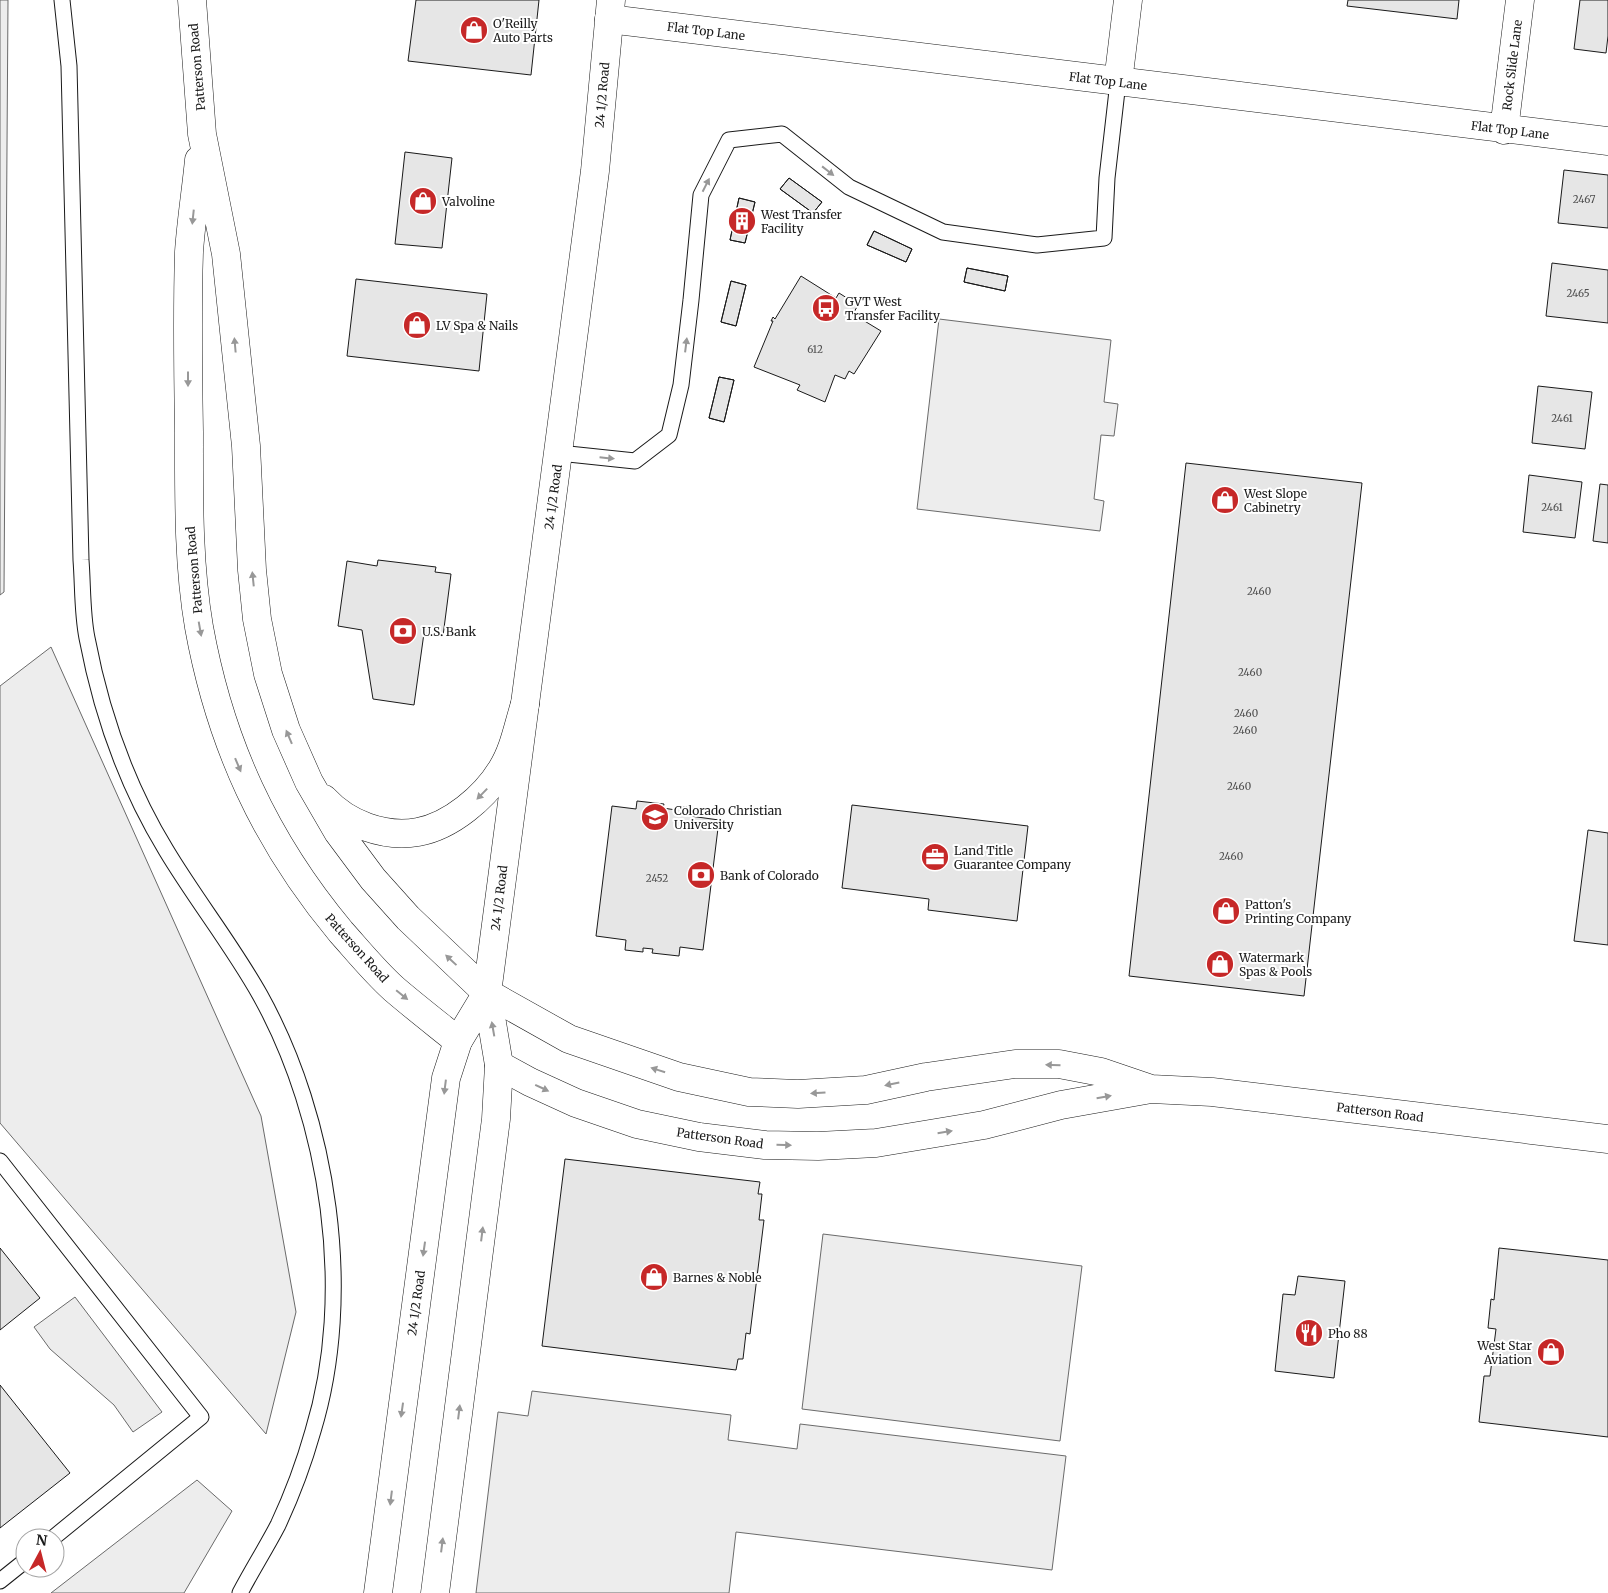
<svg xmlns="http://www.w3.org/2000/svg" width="1608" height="1593" viewBox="0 0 1608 1593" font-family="Merriweather,serif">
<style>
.built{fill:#ededed;stroke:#6a6a6a}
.building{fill:#e6e6e6;stroke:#1a1a1a}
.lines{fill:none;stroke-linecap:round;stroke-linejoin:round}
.service-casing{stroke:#1a1a1a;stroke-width:17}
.minor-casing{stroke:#1a1a1a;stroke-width:29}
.tertiary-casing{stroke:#1a1a1a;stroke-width:29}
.secondary-casing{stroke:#1a1a1a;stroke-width:29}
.primary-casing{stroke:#1a1a1a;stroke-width:29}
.service{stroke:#fff;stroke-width:15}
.minor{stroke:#fff;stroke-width:28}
.tertiary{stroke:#fff;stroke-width:28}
.secondary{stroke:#fff;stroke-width:28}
.primary{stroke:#fff;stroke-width:28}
.oneway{fill:#989898}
.labels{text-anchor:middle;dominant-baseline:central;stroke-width:4;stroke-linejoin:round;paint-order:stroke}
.number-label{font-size:10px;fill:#4d4d4d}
.poi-label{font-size:12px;fill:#1a1a1a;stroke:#fff;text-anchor:start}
.street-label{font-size:12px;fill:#1a1a1a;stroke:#fff}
</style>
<rect width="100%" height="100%" fill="#fff"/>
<path class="built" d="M0 0H8L4 592 0 595Z
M939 319 1111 340 1104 402 1118 404 1114 436 1101 435 1094 499 1104 501 1100 531 917 509Z
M51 647 261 1116 296 1312 266 1434 0 1123V686Z
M823 1234 1082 1266 1060 1441 802 1409Z
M75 1297 162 1412 133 1432 114 1405 50 1349 34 1327Z
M532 1391 731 1415 728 1440 797 1449 800 1424 1066 1456 1052 1570 736 1532 729 1593H476L498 1412 528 1416Z
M197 1480 232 1511 184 1593H51Z"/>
<path class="building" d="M416 0H539L531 75 408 61Z
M1348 0H1459L1457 19 1347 6Z
M1580 0H1608V36L1606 53 1574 49Z
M405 152 452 158 442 248 395 244Z
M1564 170 1608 175V228L1558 223Z
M789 178 822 202 813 213 780 189Z
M789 178 822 202 813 213 780 189Z
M739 198 755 202 745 243 730 240Z
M739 198 755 202 745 243 730 240Z
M874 231 912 249 906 262 867 245Z
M874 231 912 249 906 262 867 245Z
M1552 263 1608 270V323L1546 316Z
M967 268 1008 276 1005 291 964 282Z
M967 268 1008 276 1005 291 964 282Z
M801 276 836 298 839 293 858 305 853 314 881 331 854 374 849 371 845 379 835 375 825 402 797 390 800 385 754 367 773 321H771L773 317 775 319Z
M356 279 487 294 479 371 347 356Z
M731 281 746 285 736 326 721 322Z
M731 281 746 285 736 326 721 322Z
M719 377 734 380 724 422 709 418Z
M719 377 734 380 724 422 709 418Z
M1538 386 1592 392 1585 449 1532 443Z
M1186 463 1362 483 1304 996 1129 976Z
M1529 475 1582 482 1575 538 1523 532Z
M1600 484 1608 485V543L1593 541Z
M378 560 436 567 435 572 451 574 443 636 424 633 414 705 373 699 362 630 338 626 347 561 377 566Z
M637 801 664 804 663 808 676 810V806L691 807 690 816 719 820 703 950 680 947 679 956 652 953 653 949 643 948V952L625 950 626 940 596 936 612 806 636 809Z
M852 805 1028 826 1017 921 928 910 929 899 842 888Z
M1588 830 1608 833V945L1574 941Z
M565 1159 760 1182 758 1194H762L759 1220H764L750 1334 746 1333 743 1359H738L736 1370 542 1346Z
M0 1248 40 1298 0 1330Z
M1499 1248 1608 1260V1437L1479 1422 1484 1376H1490L1496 1329 1488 1328 1491 1299 1494 1300Z
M1298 1276 1345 1281 1334 1378 1275 1371 1283 1294 1295 1295Z
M0 1385 70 1473 0 1528Z"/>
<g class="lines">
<defs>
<path id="service" d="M62 0 69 66 81 560C83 586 82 613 87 638 101 712 127 786 166 850 196 900 232 945 260 995 329 1119 355 1294 313 1431 304 1463 292 1495 278 1525 266 1548 252 1570 240 1593
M559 453 635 461 669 435 681 385 691 300 701 195 729 140 782 134 849 187 943 232 1037 245 1104 238 1107 178 1118 82
M0 1161 201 1417 53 1538
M0 1581 25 1561"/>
<path id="minor" d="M609 19 1608 141
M1118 82 1128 0
M1504 130 1520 0"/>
<path id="tertiary" d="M487 993 595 171 611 0"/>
<path id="secondary" d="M378 1593 446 1078 458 1041 487 993
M435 1593 496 1119 499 1065 487 993"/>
<path id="primary" d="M192 0 202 134 226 254 246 446 252 570 257 619 268 674 286 730 309 782 338 832 373 879 408 918 487 993 569 1039 679 1077 749 1092 798 1094 866 1090 926 1077 1015 1064H1059L1101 1072 1151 1089
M199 160C196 191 191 222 189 252 187 312 188 372 189 432 189 497 188 563 199 627 220 743 265 841 341 932 358 951 375 972 394 989 415 1007 437 1024 458 1041
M324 799C347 824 384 838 418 832 451 826 485 797 502 769 514 750 518 726 525 704
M499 1065 530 1082 576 1103 637 1124 699 1137 765 1145 818 1146 876 1143 984 1125 1061 1105 1151 1089 1212 1092 1608 1139"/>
</defs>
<use href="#service" class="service-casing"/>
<use href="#minor" class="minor-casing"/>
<use href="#tertiary" class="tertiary-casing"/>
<use href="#secondary" class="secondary-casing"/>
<use href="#primary" class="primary-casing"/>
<use href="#service" class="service"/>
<use href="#minor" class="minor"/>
<use href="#tertiary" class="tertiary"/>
<use href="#secondary" class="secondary"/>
<use href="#primary" class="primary"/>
</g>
<defs><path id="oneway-solid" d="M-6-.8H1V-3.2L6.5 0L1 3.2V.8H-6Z" transform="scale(1.25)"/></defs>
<g class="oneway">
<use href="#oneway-solid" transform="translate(828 171) rotate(38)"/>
<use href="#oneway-solid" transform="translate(706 185) rotate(-63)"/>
<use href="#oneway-solid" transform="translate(193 217) rotate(96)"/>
<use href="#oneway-solid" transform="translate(235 345) rotate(-95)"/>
<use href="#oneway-solid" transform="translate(686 345) rotate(-83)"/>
<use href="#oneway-solid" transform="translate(188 379) rotate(90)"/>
<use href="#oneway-solid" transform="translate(607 458) rotate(6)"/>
<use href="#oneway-solid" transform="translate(253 579) rotate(-96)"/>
<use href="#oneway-solid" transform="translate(200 629) rotate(80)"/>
<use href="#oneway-solid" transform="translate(289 737) rotate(-113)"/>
<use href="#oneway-solid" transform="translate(238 765) rotate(67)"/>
<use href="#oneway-solid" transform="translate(482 794) rotate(134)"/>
<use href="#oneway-solid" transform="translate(451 960) rotate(-137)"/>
<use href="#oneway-solid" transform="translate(402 995) rotate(39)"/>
<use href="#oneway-solid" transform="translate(493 1029) rotate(-100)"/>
<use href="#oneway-solid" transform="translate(1053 1065) rotate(-178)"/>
<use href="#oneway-solid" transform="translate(658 1070) rotate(-162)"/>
<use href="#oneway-solid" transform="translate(892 1084) rotate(168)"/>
<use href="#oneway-solid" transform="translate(445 1087) rotate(97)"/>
<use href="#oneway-solid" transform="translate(542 1088) rotate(25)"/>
<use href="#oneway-solid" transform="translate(818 1093) rotate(176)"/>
<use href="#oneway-solid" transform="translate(1104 1097) rotate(-10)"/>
<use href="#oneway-solid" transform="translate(945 1132) rotate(-9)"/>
<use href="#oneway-solid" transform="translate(784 1145) rotate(1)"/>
<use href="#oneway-solid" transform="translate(482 1234) rotate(-83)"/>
<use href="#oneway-solid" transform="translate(424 1249) rotate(98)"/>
<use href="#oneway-solid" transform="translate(402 1410) rotate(98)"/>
<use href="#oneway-solid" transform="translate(459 1412) rotate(-83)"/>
<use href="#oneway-solid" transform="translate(391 1498) rotate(97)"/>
<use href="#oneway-solid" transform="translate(442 1545) rotate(-83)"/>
</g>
<defs>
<symbol id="shop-disc" viewBox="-11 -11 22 22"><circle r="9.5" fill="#c62828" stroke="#fff"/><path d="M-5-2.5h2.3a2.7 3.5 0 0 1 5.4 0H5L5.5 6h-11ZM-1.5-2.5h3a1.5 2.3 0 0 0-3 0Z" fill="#fff"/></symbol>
<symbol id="building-disc" viewBox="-11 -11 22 22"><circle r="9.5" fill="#c62828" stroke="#fff"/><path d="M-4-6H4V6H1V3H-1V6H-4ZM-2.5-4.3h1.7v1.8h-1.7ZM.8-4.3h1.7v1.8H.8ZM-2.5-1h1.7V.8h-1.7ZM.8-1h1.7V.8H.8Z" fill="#fff"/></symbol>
<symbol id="bus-disc" viewBox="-11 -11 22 22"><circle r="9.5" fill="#c62828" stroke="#fff"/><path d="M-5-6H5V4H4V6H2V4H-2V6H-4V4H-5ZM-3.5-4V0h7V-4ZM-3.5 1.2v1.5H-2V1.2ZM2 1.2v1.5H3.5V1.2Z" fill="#fff"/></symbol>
<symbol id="bank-disc" viewBox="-11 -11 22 22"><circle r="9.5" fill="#c62828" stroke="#fff"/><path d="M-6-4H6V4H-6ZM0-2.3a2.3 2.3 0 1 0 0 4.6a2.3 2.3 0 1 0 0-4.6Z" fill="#fff"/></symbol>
<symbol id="university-disc" viewBox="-11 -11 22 22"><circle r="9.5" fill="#c62828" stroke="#fff"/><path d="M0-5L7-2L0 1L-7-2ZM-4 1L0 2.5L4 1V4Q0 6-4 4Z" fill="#fff"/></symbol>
<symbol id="office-disc" viewBox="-11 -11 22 22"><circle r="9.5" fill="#c62828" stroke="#fff"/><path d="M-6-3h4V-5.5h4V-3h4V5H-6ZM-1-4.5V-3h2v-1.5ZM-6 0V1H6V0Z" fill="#fff"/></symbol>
<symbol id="restaurant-disc" viewBox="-11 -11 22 22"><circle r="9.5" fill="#c62828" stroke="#fff"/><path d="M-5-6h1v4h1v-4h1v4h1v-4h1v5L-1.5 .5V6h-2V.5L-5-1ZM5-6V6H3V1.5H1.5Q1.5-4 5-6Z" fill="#fff"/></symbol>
</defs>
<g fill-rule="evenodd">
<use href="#shop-disc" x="458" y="14" width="32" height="32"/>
<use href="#shop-disc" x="407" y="185" width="32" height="32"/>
<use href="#building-disc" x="726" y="205" width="32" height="32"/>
<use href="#bus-disc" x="810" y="292" width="32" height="32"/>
<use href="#shop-disc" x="401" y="309" width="32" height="32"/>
<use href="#shop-disc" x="1209" y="484" width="32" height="32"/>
<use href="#bank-disc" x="387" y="615" width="32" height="32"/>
<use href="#university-disc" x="639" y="801" width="32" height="32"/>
<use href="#office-disc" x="919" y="841" width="32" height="32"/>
<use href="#bank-disc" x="685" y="859" width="32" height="32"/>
<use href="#shop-disc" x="1210" y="895" width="32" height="32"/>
<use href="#shop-disc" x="1204" y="948" width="32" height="32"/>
<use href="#shop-disc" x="638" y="1261" width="32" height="32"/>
<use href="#restaurant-disc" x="1293" y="1317" width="32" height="32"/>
<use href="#shop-disc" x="1535" y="1336" width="32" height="32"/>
</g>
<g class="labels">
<g class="number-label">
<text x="1584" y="199">2467</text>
<text x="1578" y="293">2465</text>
<text x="815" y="349">612</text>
<text x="1562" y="418">2461</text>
<text x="1552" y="507">2461</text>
<text x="1259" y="591">2460</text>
<text x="1250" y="672">2460</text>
<text x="1246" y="713">2460</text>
<text x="1245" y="730">2460</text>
<text x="1239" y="786">2460</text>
<text x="1231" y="856">2460</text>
<text x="657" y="878">2452</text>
</g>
<g class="poi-label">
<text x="493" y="23">O'Reilly<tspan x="493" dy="14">Auto Parts</tspan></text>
<text x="442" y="201">Valvoline</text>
<text x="761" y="214">West Transfer<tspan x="761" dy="14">Facility</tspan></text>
<text x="845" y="301">GVT West<tspan x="845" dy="14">Transfer Facility</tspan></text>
<text x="436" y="325">LV Spa &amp; Nails</text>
<text x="1244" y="493">West Slope<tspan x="1244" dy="14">Cabinetry</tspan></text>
<text x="422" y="631">U.S. Bank</text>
<text x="674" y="810">Colorado Christian<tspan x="674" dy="14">University</tspan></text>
<text x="954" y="850">Land Title<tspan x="954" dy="14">Guarantee Company</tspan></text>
<text x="720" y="875">Bank of Colorado</text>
<text x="1245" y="904">Patton's<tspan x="1245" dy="14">Printing Company</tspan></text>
<text x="1239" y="957">Watermark<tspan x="1239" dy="14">Spas &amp; Pools</tspan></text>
<text x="673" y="1277">Barnes &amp; Noble</text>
<text x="1328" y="1333">Pho 88</text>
<text x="1532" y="1345" text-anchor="end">West Star<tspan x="1532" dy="14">Aviation</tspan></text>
</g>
<g class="street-label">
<text transform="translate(706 31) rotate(7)">Flat Top Lane</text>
<text transform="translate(1512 65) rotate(-83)">Rock Slide Lane</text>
<text transform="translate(197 67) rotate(-95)">Patterson Road</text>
<text transform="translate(1108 81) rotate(7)">Flat Top Lane</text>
<text transform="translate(602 95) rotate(-85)">24 1/2 Road</text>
<text transform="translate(1510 130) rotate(7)">Flat Top Lane</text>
<text transform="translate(553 497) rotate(-82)">24 1/2 Road</text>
<text transform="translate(194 570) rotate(-95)">Patterson Road</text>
<text transform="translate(499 898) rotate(-83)">24 1/2 Road</text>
<text transform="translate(357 948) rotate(48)">Patterson Road</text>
<text transform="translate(1380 1112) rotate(7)">Patterson Road</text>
<text transform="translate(720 1138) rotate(8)">Patterson Road</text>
<text transform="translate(416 1303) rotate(-82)">24 1/2 Road</text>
</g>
</g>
<g transform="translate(40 1553) rotate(7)"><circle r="24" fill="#ffffff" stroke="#a3a3a3"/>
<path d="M0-4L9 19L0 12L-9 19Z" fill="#c62828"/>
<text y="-8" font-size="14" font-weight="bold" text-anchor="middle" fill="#1a1a1a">N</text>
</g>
</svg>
